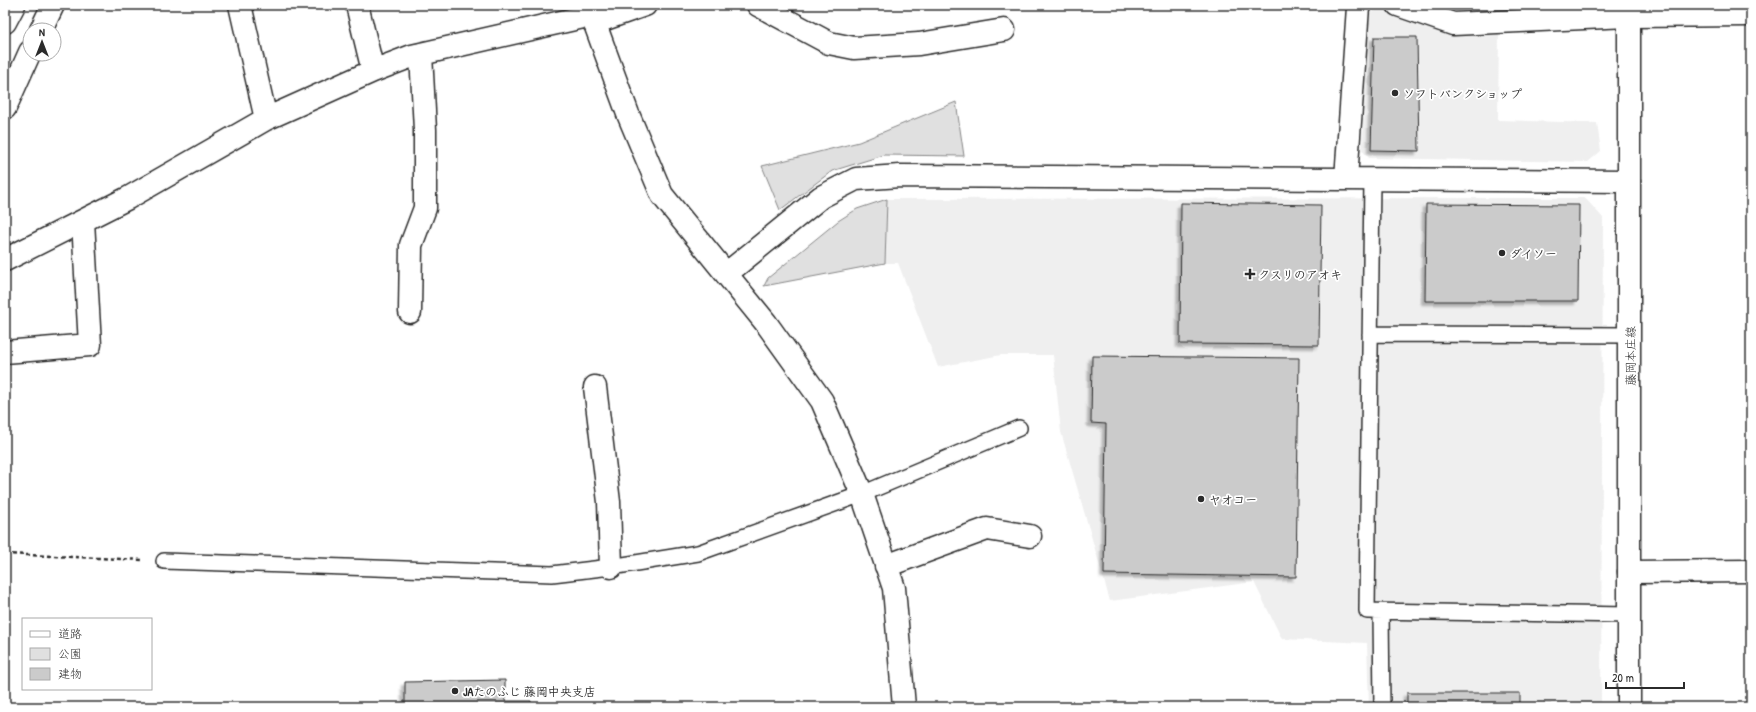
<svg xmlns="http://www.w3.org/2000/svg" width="1756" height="712" viewBox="0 0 1756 712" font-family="'Patrick Hand','Klee One',sans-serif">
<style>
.built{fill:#efefef}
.green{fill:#e0e0e0;stroke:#868686}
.building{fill:#cbcbcb;stroke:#2b2b2b;filter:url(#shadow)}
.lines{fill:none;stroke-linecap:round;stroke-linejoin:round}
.service-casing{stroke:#2b2b2b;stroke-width:18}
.minor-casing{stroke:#2b2b2b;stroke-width:25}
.primary-casing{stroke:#2b2b2b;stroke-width:25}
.path{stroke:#2b2b2b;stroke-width:2.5;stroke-dasharray:4 3;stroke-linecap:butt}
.service{stroke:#fff;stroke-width:15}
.minor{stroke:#fff;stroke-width:22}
.primary{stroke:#fff;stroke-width:22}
.poi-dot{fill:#2b2b2b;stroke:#fff;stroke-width:1.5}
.labels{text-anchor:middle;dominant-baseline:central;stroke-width:3.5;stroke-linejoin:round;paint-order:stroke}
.poi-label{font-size:12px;font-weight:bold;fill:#2b2b2b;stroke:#fff;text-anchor:start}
.street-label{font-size:12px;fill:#2b2b2b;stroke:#fff}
</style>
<defs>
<filter id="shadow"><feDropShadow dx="-3.5" dy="3.5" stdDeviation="1" flood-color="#0004"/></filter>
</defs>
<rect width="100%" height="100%" fill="#fff"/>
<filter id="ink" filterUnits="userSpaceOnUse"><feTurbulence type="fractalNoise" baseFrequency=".025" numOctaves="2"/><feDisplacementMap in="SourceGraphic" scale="8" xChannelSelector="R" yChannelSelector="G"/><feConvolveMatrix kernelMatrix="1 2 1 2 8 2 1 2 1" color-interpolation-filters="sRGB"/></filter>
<g filter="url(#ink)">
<path class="built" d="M1380 8 1455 31 1499 32 1498 120 1597 123 1601 151 1588 162 1369 158 1362 150 1369 14Z
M1585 198 1603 218 1601 707H1369L1367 643 1282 639 1254 582 1110 601 1061 432 1053 355H1001L938 367 898 263H885L887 199Z"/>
<path class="green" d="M956 102 964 156 884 155 832 171 780 210 762 166 859 142Z
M887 199 885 263 764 286 768 278 838 221 857 209Z"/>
<path class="building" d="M1374 37H1417L1419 151 1371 150Z
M1181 203 1321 205 1319 345 1180 344Z
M1426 204 1579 205 1578 301H1425Z
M1092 356 1299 358 1296 577 1104 574 1106 424 1091 423Z
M505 680V701H531V707H405V682Z
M1407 693H1520V705H1551V707H1407Z"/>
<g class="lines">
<defs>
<path id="service" d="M1372 179 1367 611 1629 615
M1370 334 1630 335
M164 561 552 574 611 567 698 553 862 494 1019 428
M1381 611 1382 707"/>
<path id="minor" d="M240 5 266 119
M357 5 373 71
M588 5 628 114 662 195 766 323 822 401 862 494 894 588 904 707
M758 5 829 43 854 48 919 44 1004 30
M1398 5 1453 24 1628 16 1751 15
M594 23 645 5
M1346 179 1358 7 1360 5
M5 260 128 198 266 119 373 71 412 56 592 15
M726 274 821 197 856 179 900 176 1629 181
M410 312 411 245 425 208V130L421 54
M5 352 90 345 83 221
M595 387 609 502 611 567
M886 566 987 529 1030 536
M1629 572 1751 571"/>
<path id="primary" d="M1629 5V707
M5 22 14 5
M41 30 53 5
M5 108 30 52"/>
</defs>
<use href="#service" class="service-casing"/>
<use href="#minor" class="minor-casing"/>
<use href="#primary" class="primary-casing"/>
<path class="path" d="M5 554 144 560"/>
<use href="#service" class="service"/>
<use href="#minor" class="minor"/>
<use href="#primary" class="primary"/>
</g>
</g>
<g class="poi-dot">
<circle cx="1395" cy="93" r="4"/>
<circle cx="1502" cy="253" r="4"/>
<path d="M1248 268h4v4h4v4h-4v4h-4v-4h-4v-4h4z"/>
<circle cx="1201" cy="499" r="4"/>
<circle cx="455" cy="691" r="4"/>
</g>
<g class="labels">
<g class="poi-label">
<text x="1403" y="93">ソフトバンクショップ</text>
<text x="1510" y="253">ダイソー</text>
<text x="1258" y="274">クスリのアオキ</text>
<text x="1209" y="499">ヤオコー</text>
<text x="463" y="691">JAたのふじ 藤岡中央支店</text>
</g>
<g class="street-label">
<text transform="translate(1630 356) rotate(-90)">藤岡本庄線</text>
</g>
</g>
<rect width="1756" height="712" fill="none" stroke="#fff" stroke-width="20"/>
<rect x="10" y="10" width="1736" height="692" fill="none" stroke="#2b2b2b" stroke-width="1.5" filter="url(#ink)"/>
<rect x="22" y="618" width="130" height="72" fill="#ffffff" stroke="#aaaaaa"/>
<rect x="30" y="631" width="20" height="6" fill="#ffffff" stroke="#aaaaaa"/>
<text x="58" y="638" font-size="12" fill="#2b2b2b">道路</text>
<rect x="30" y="648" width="20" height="12" fill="#e0e0e0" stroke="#aaaaaa"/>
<text x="58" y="658" font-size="12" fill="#2b2b2b">公園</text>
<rect x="30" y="668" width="20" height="12" fill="#cbcbcb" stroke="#aaaaaa"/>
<text x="58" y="678" font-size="12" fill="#2b2b2b">建物</text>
<g transform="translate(42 42)"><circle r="19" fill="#ffffff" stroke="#aaaaaa"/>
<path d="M0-3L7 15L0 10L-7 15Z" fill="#2b2b2b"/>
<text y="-6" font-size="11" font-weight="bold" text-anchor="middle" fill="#2b2b2b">N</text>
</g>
<path d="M1606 682v6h78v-6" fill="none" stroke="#2b2b2b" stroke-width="2"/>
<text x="1612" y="682" font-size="12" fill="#2b2b2b" stroke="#ffffff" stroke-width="3" paint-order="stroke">20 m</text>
</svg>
